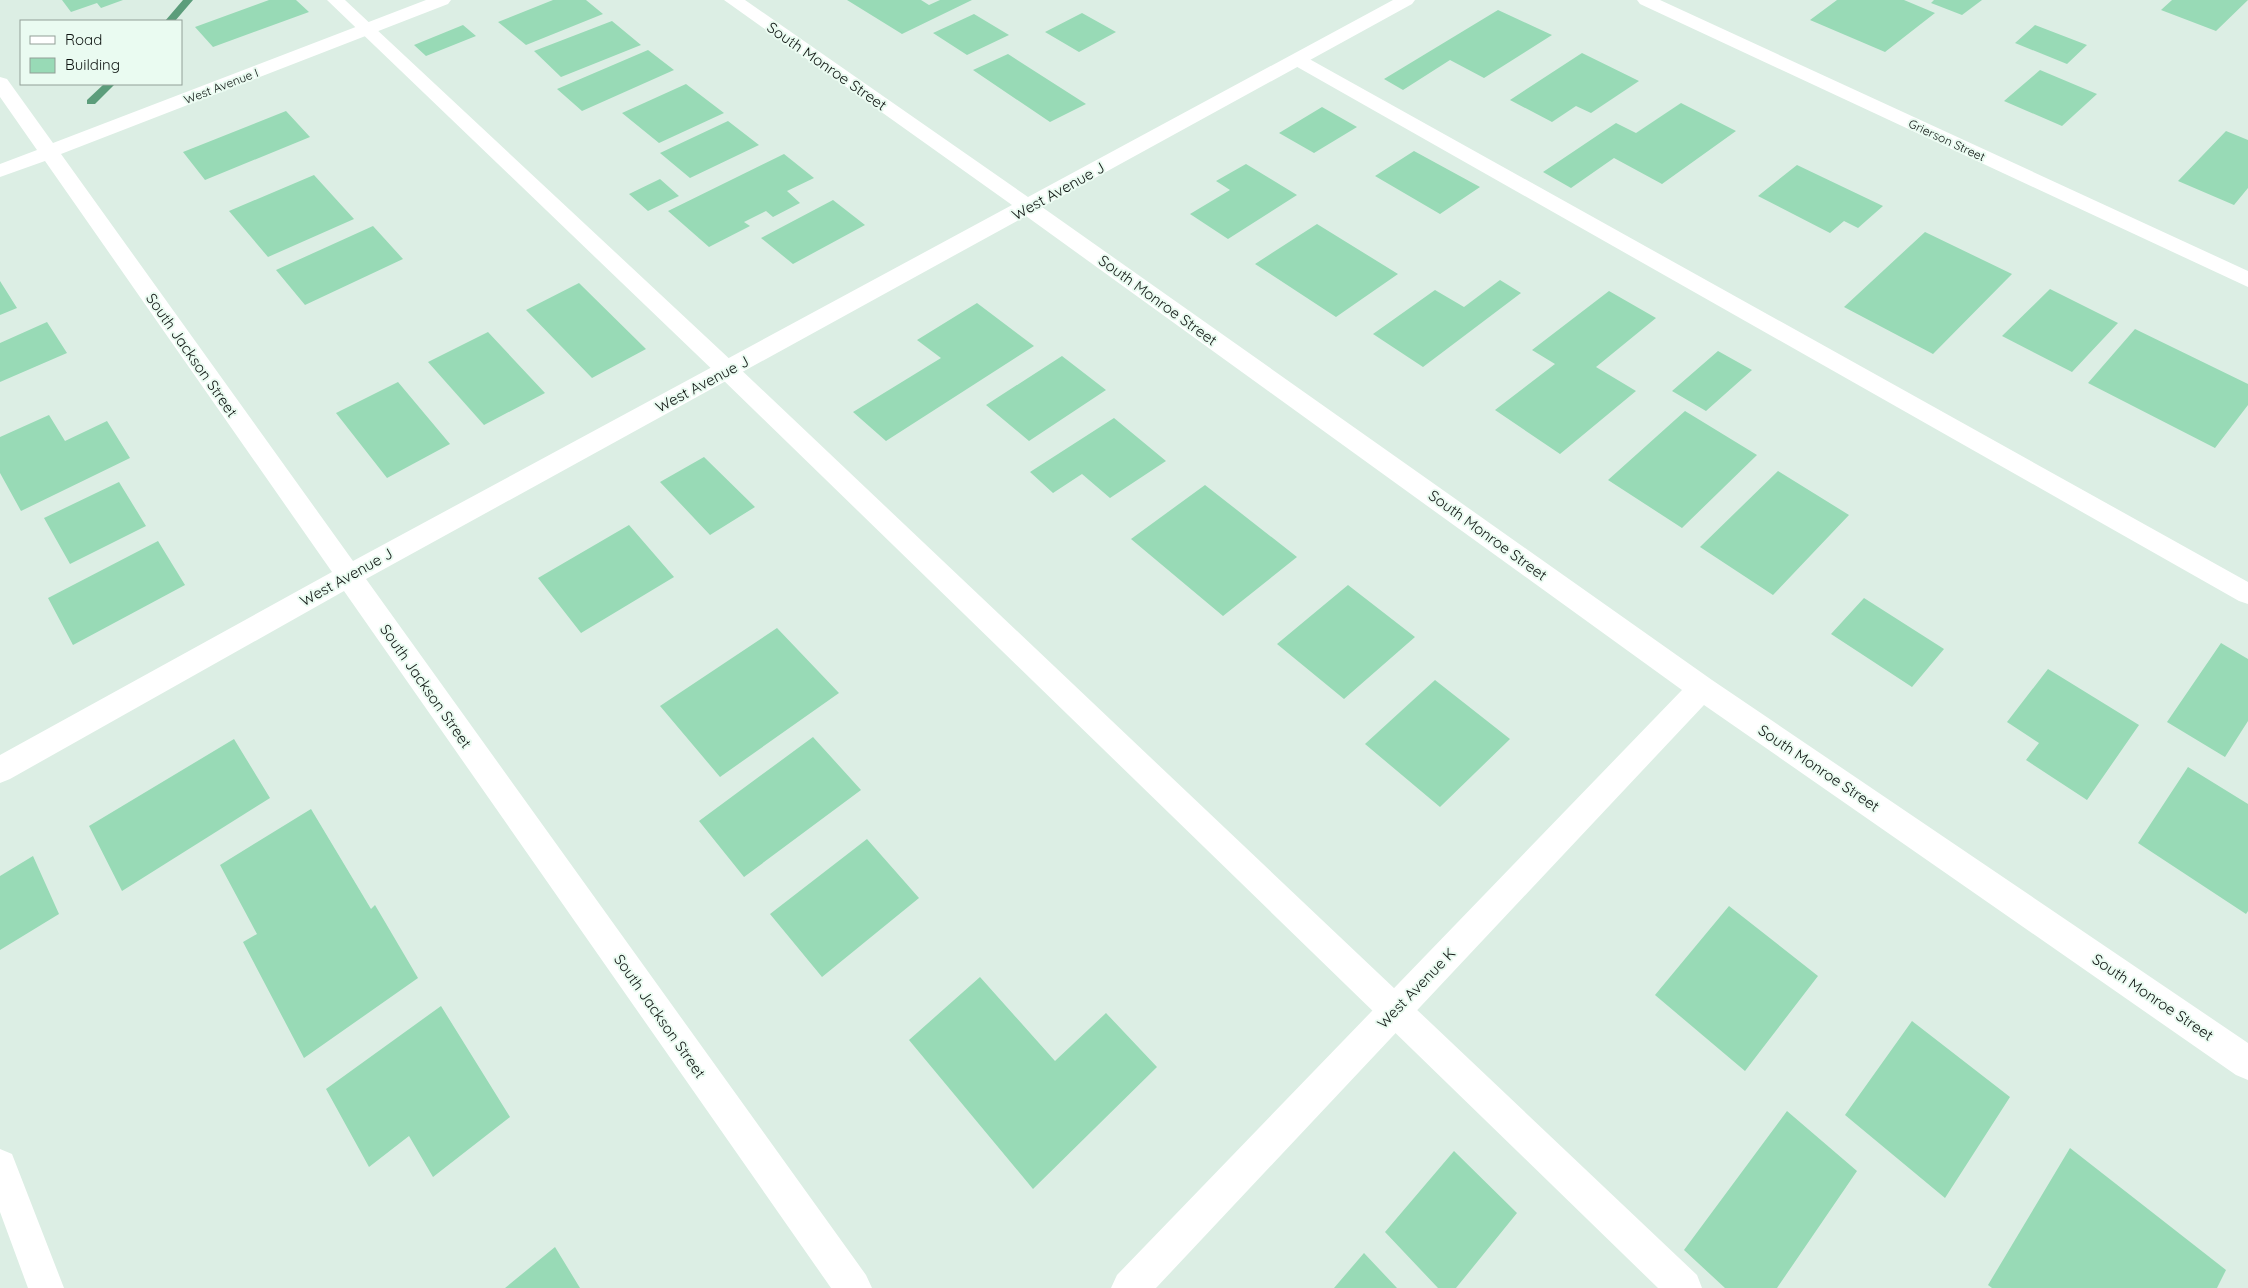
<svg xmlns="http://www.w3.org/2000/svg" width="2248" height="1288" viewBox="0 0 2248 1288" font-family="Quicksand,sans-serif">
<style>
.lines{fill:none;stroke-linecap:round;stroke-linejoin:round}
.stream{fill:#5c9d7b;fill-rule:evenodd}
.building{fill:#98dab6}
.service{fill:#fff;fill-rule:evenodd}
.minor{fill:#fff;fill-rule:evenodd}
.labels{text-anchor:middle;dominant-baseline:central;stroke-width:4;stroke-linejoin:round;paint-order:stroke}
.far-street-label{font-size:12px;fill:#0e1411;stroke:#eafbf1}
.street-label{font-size:15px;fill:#0e1411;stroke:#eafbf1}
</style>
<rect width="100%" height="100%" fill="#dceee4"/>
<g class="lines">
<path class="stream" d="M183 0H193L175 21H165Z
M104 84H115L95 104H87V100Z"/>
</g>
<path class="building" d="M62 0H123L101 8 97 3 71 12Z
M269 0H296L309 12 213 47 195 27Z
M553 0H586L603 14 526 45 498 22Z
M847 0H921L929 5 940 0H972L902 34Z
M1837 0H1904L1935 13 1885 52 1810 20Z
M1934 0H1982L1962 15 1931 3Z
M2172 0H2248L2216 31 2161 10Z
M1498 10 1552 35 1484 78 1450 60 1403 90 1384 79Z
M1082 13 1116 32 1079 52 1045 32Z
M974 14 1009 35 967 55 933 33Z
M612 21 641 45 561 77 534 51Z
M463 25 476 36 426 56 414 45Z
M2035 25 2087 45 2067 64 2015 43Z
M648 50 674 70 582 111 557 89Z
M1582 53 1639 81 1591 113 1576 106 1552 122 1510 100Z
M1008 54 1086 104 1050 122 973 70Z
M2040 70 2097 94 2062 126 2004 101Z
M686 84 724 113 659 143 622 113Z
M1681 103 1736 131 1662 184 1614 158 1571 188 1543 172 1616 123 1636 133Z
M1322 107 1357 127 1314 153 1279 133Z
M286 111 310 137 205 180 183 152Z
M728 121 759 145 690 178 660 153Z
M2226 131 2248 140V188L2234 205 2178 181Z
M1414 151 1480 187 1440 214 1375 176Z
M784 154 814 178 787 191 800 203 773 217 766 211 744 222 750 226 709 247 668 211Z
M1246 164 1297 195 1228 239 1190 214 1230 190 1216 181Z
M1797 165 1883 206 1858 228 1844 221 1830 233 1758 196Z
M314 175 354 219 268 257 229 211Z
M660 179 679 196 648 211 629 194Z
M833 200 865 225 793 264 761 238Z
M1317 224 1398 274 1336 317 1255 264Z
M373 226 403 259 305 305 276 270Z
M1925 232 2012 274 1933 354 1844 307Z
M1500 280 1521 293 1423 367 1373 334 1435 290 1464 307Z
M0 281 17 308 0 315Z
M579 283 646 349 592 378 526 310Z
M2050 289 2118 323 2072 372 2002 336Z
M1609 291 1656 318 1596 367 1636 391 1560 454 1495 410 1555 364 1532 350Z
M977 303 1034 346 886 441 853 412 941 358 917 340Z
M47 322 67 353 0 382V343Z
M2135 329 2248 384V405L2215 448 2088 383Z
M488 332 545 393 484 425 428 362Z
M1718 351 1752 370 1706 411 1672 391Z
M1062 356 1106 390 1029 441 986 405Z
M398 382 450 444 387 478 336 413Z
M1685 411 1757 455 1682 528 1608 480Z
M49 415 65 441 107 421 130 458 21 511 0 473V437Z
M1114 418 1166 461 1110 498 1082 474 1053 493 1030 472Z
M704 457 755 507 710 535 660 482Z
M1778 471 1849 515 1773 595 1700 547Z
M119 482 146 526 70 564 44 518Z
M1205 485 1297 557 1223 616 1131 539Z
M629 525 674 577 581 633 538 578Z
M158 541 185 585 73 645 48 598Z
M1348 585 1415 637 1344 699 1277 644Z
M1864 598 1944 649 1912 687 1831 634Z
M777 628 839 693 720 777 660 706Z
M2221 643 2248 659V721L2225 757 2167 722Z
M2048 669 2139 725 2087 800 2026 760 2039 743 2007 722Z
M1435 680 1510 739 1440 807 1365 744Z
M813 737 861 790 744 877 699 821Z
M234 739 270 798 122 891 89 826Z
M2188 767 2248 804V911L2246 914 2138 843Z
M311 809 371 909 375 905 418 978 304 1058 243 942 257 934 220 865Z
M867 839 919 898 822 977 770 914Z
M33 856 59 914 0 950V876Z
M1729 906 1818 976 1745 1071 1655 995Z
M980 977 1055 1061 1106 1013 1157 1067 1033 1189 909 1040Z
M441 1006 510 1117 433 1177 409 1136 369 1167 326 1089Z
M1912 1021 2010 1097 1945 1198 1845 1115Z
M1787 1111 1857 1171 1777 1288H1725L1684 1250Z
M2070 1148 2226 1270 2217 1288H1992L1988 1285Z
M1454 1151 1517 1213 1456 1288H1438L1385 1232Z
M555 1247 580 1288H505Z
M1364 1253 1397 1288H1334Z"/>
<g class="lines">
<path class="service" d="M327 0H345L735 364 1697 1275 1702 1288H1658L719 376Z
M1298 55 1304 56 2248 582V604L2239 601 1292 64 1289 60 1292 56Z
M0 1149 12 1154 64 1288H28L0 1212Z"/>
<path class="minor" d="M426 0H451L448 4 61 154 353 561 1012 205 724 0H745L1028 197 1393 0H1415L1412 4 1042 207 1712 680 2248 1043V1080L2236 1075 1704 705 1156 1288H1111L1117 1275 1682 690 1026 216 366 579 866 1275 872 1288H831L344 591 10 779 0 783V755L332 572 45 161 0 177V164L37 150 0 97V77L7 79 53 143Z
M1637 0H1660L2248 271V287L1640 4Z"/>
</g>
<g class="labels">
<g class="far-street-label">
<text transform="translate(221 86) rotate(-21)">West Avenue I</text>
<text transform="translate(1947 140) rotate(25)">Grierson Street</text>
</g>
<g class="street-label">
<text transform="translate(827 66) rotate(35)">South Monroe Street</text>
<text transform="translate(1058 191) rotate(-29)">West Avenue J</text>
<text transform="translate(1158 300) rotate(36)">South Monroe Street</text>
<text transform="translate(192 355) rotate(55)">South Jackson Street</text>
<text transform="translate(702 384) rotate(-28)">West Avenue J</text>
<text transform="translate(1488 535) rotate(36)">South Monroe Street</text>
<text transform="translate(346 577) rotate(-29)">West Avenue J</text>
<text transform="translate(426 686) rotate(55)">South Jackson Street</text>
<text transform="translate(1819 768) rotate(34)">South Monroe Street</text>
<text transform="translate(1416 988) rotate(-46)">West Avenue K</text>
<text transform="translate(2153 997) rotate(34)">South Monroe Street</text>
<text transform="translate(660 1016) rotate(55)">South Jackson Street</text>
</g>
</g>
<rect x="20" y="20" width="162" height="65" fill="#eafbf1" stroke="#929f97"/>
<rect x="30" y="36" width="25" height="8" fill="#ffffff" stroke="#929f97"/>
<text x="65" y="45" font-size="15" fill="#0e1411">Road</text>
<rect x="30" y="58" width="25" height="15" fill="#98dab6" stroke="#929f97"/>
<text x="65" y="70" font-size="15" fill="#0e1411">Building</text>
</svg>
